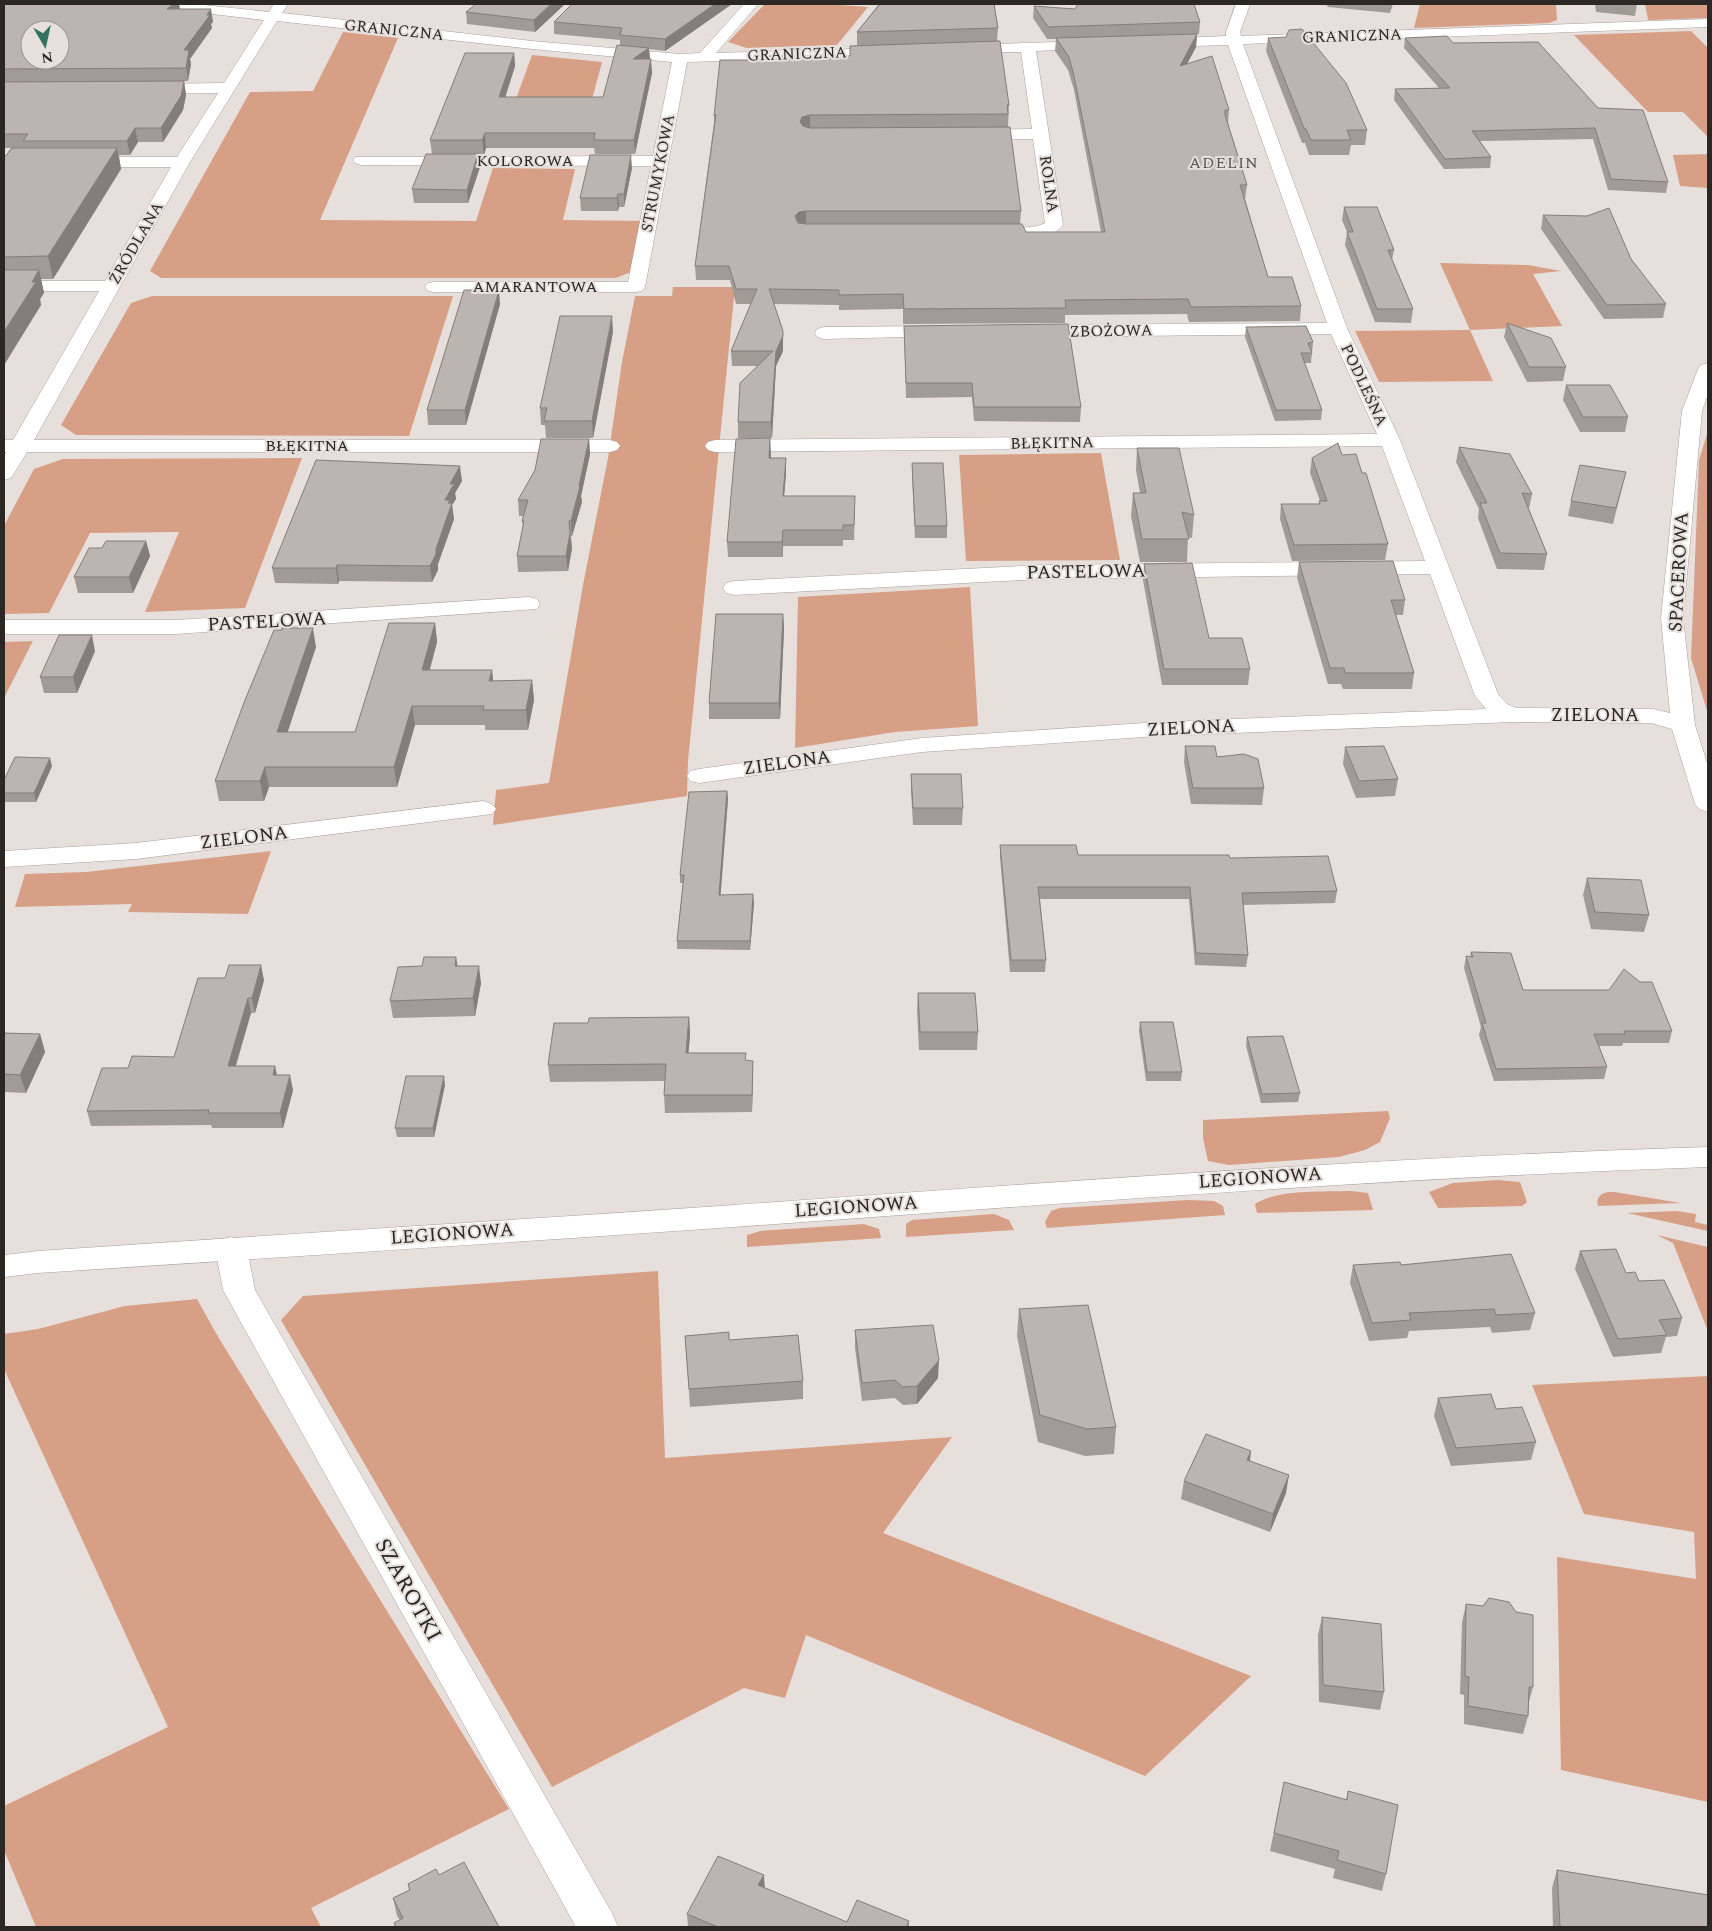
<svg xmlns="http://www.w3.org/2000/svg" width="1712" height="1931" viewBox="0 0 1712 1931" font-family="Spectral,serif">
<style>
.green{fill:#d79f86}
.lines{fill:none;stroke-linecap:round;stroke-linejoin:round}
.street-casing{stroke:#a9a19e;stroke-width:1}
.secondary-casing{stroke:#a9a19e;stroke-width:1}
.street{fill:#fff;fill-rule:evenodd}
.secondary{fill:#fff;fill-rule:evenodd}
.wall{fill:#a19b97}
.shaded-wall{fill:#837e7b}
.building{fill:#bbb4b0;stroke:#837e7b;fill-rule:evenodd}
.labels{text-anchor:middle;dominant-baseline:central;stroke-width:4;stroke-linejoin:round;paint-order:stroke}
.far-street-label{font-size:16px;fill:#2a2725;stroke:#e7dfdb}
.far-neighbourhood-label{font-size:16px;letter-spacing:1px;fill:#5b5451;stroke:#e7dfdb}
.street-label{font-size:19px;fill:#2a2725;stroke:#e7dfdb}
.near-street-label{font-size:22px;fill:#2a2725;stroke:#e7dfdb}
</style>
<rect width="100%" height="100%" fill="#e7dfdb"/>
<path class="green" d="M765 4H826L868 7 837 45 747 48 728 42Z
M1420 4H1556L1557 20 1549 23 1414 28Z
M1645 4H1708V18L1648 20Z
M1691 31 1708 48V137L1683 112H1648L1574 35Z
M343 32 398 38 320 220 476 221 493 168 575 169 563 220 641 221 631 272 616 278H161L150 271 250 92 313 91Z
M532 55 602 62 590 107H513Z
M1708 154V188L1680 186 1673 155Z
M1440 263 1528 265 1561 271 1533 274 1562 326 1470 330 1493 381 1379 382 1355 331 1470 330Z
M673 287H735L688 761 687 796 493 825 496 790 549 783 583 585 608 458 622 362 635 296H672Z
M152 296H453L409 436 76 435 61 425 131 303Z
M1708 431V714L1691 658 1699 460Z
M1101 453 1120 560 966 561 959 455Z
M302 458 245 608 145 612 179 532 90 533 49 613 4 614V526L34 469 63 459Z
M970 587 978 726 895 732 795 748 798 597Z
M33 641 4 698V642Z
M271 851 248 914 128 912 132 904 15 907 25 874 86 872Z
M1388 1111 1390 1118 1380 1142 1365 1150 1339 1157 1229 1165 1208 1161 1203 1138V1120Z
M1498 1180 1520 1182 1527 1202 1522 1206 1438 1208 1429 1192 1453 1183Z
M1351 1191 1368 1193 1373 1210 1257 1213 1255 1204C1277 1189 1324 1192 1351 1191Z
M1609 1192H1615L1680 1203 1598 1206C1596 1198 1600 1193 1609 1192Z
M1188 1200 1214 1201 1223 1206 1225 1215 1047 1228 1045 1222 1051 1211 1060 1208Z
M1677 1211 1696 1214 1695 1222 1708 1225V1231L1627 1213Z
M994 1214 1009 1220 1014 1230 906 1237V1224L912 1220Z
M864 1224 879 1229 881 1238 747 1247V1235L760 1231Z
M1657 1235 1708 1247V1331L1673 1243Z
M658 1271 665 1458 952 1437 883 1533 1251 1676 1145 1776 806 1635 785 1698 744 1688 552 1787 281 1320 303 1296Z
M197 1299 217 1335 509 1809 311 1908 321 1927H36L4 1850V1806L168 1727 4 1369V1334L38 1329 125 1306Z
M1708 1376V1802L1561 1770 1557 1557 1696 1579 1694 1532 1584 1514 1532 1385Z"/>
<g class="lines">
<defs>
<path id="street" d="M152 4H195L269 12 274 4H288L282 13 532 41 680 54 700 53 744 4H758L716 53 887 48 892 49 894 52 892 55 887 56 687 62 645 287 642 291 636 292H434L428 291 425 287 428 283 434 282H628L651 166 361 165 355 163 353 160 355 157 653 156 672 62 532 49 277 21 190 162 34 440H610L617 442 620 446 617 450 610 452H27L11 478 4 480V457L6 452H4V440H13L99 291H4V281H105L171 167H84L78 165 76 162 78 159 84 157H177L218 93 147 94 142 92 139 89 142 86 147 84 224 83 264 20 159 8Z
M1236 4H1250L1240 32 1241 36 1708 19V27L1243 44 1347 328 1400 440 1498 694 1507 704 1517 708 1653 709 1670 713 1661 618 1682 411 1698 369 1701 365 1708 363V394L1702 411 1683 618 1695 725 1708 766V812L1699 809 1695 804 1672 729 1651 723 1514 722 1159 736 922 752 699 783 690 781 687 776 690 771 699 769 922 738 1159 722 1486 709 1475 696 1430 574 1042 579 734 595 726 593 723 588 726 583 734 581 1042 565 1425 561 1382 446 715 452 708 450 705 446 708 442 715 440 1377 434 1331 334 1032 337 1025 335 1023 331 1025 327 1032 325 1327 323 1228 45 1160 47 1155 46 1153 43 1155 40 1160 39 1226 36V32Z
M1092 41 1097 42 1099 45 1097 48 1036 51 1063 225C1052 241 1008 240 991 236L988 232 991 228C1009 224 1028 232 1045 223L1033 139 973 140 967 138 965 135 967 132 973 130 1032 129 1021 52 963 53 958 52 956 49 958 46 963 45Z
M941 326 948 328 950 332 948 336 824 339 817 337 815 333 817 329 824 327Z
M529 597 537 599 540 604 537 609 176 634H4V620H176Z
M483 801 492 804 496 809 492 814 136 859 4 867V851L136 843Z
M231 1237 242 1240 247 1248 255 1290 612 1913 618 1927H576L223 1290 215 1248 220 1240Z"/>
<path id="secondary" d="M1708 1147V1167C1383 1178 1059 1204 734 1227 502 1243 270 1258 38 1273L4 1277V1255L38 1251C270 1235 502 1221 734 1205 1059 1182 1383 1157 1708 1147Z"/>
</defs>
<use href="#street" class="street-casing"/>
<use href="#secondary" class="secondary-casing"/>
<use href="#street" class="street"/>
<use href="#secondary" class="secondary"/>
</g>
<path class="wall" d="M4 4H179L180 9 213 22 211 24 212 28 190 59 191 64 188 81 4 82 184 81 186 95 183 110 163 142H138L130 155H119L121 169 53 279H41L44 293 40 299 41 305 4 365V158L11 148H4Z
M565 4 535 32 467 24 466 12Z
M572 4H732L665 51 649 49 652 73 635 154H595L594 148H486L484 155H478L480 167 468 203H414L412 189 432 154 430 140 514 53 515 66 505 97H603L620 46V40L554 34V22Z
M872 4H994L998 28 997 41 1009 105 1008 127 1021 211 1020 224 1026 232H1101L1074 90 1068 70 1055 51 1056 39H1047L1033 18 1034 6 1200 22 1199 34H1197L1196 47 1187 64 1229 110 1228 123 1247 185 1245 199 1268 277 1301 306 1300 321 1189 322 1187 314 1065 315V323L903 324V309L839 310V305L774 304 783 331V351L776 366 772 438H738V422L757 366H732L731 351 751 304H736L730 280H696L695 266 714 123V116L768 60 850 56 857 45V32L879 4Z
M1326 4H1393L1390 13 1328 7Z
M1595 4H1637L1635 16 1596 12Z
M1268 38 1367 130 1365 145H1351L1349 155H1309L1305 143H1302L1266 51Z
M1405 38 1453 43 1598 108 1668 182 1666 193 1608 190 1593 139 1480 141 1491 157 1490 168 1444 169 1394 100 1395 89 1439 88 1404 48Z
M632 168 624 207H619L618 211H581L580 198Z
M1344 207 1394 250 1392 260 1413 309 1411 323 1375 322 1345 245 1347 232 1342 220Z
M1543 215 1631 259 1666 304 1663 318 1604 319 1541 229Z
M500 304 466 425H428L427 410Z
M1507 323 1566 367 1563 381 1527 382 1504 337Z
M904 326 1081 407 1080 422 974 421 972 397 906 398Z
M1246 327 1313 342 1311 363H1304L1322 410 1321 420 1275 421 1245 337Z
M613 332 593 438H546L545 425H541L540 408Z
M1566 385 1628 417 1625 432H1580L1563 400Z
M589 439 590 454 581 496 582 502 572 536H571L572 548 568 571 518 572 517 556 523 527 522 521 524 516H519L518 500Z
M1459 447 1532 494 1529 509 1547 554 1544 570 1497 569 1478 518 1479 509 1456 462Z
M1137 448 1194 515 1192 538 1188 537 1187 562H1140L1131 516 1133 493H1140L1136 470Z
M771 453V458H786V473L784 496 855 511 854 540H843V546H783V557H728L727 542Z
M1342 455 1388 544 1385 560 1292 561 1280 519 1281 504H1319V501H1320L1310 473 1312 458Z
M912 463 947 526V538H915L912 475Z
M1626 472 1613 524 1568 516 1571 501Z
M462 481 455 493 456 499 452 505 454 519 438 564V570L432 582 339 581 338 584 275 583 272 568Z
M146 541 150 556 133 593H78L74 577 102 548Z
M1299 562 1405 600 1403 615H1396L1414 673 1412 689H1343L1341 684H1328L1297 578Z
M1144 564 1209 638 1250 669 1248 685H1162L1143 580Z
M783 614 784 629 780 719H709V703Z
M435 623 437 642 430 670H492L493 681 532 680 534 700 528 730H485V725H415L397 787H269L264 801H219L215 781 282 630 316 647 287 732H355Z
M95 651 77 693H44L40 677Z
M1185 746 1217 757 1264 788 1262 805 1191 804 1184 762Z
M1345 747 1398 779 1395 796 1356 798 1343 764Z
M52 766 36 802H4V780Z
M911 774 963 808 962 825H913L911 791Z
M727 791 728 799 720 895 754 903 750 950 677 949V941L683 883H680V875Z
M1000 845 1078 855 1230 858 1337 891 1335 903 1243 905 1248 955 1246 967 1195 965 1189 899H1040L1046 960 1045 972H1010L1000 857Z
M1587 878 1649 915 1644 932 1591 929 1583 895Z
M1471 952 1523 990 1672 1031 1669 1043H1623L1622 1046H1599L1607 1067 1604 1079 1494 1081 1479 1035 1481 1027 1464 968 1466 956 1470 957Z
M458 966 481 983 475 1016 393 1018 390 1001Z
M264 980 255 1013H251L236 1066H275L277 1075 293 1090 283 1128H212L211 1125 91 1126 87 1111 128 1068 174 1057Z
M918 993 978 1032 977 1050H919L917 1010Z
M689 1017 690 1035 688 1053 746 1060 753 1078 752 1112 665 1113 664 1095 665 1081 550 1082 548 1065 588 1023Z
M1140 1022 1182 1072 1181 1081H1146L1139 1031Z
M4 1033 40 1034 45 1052 26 1093 4 1092Z
M1247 1037 1300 1093 1298 1102 1261 1103 1246 1046Z
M445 1085 434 1137H397L395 1128Z
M1580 1251 1626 1273 1639 1281 1682 1318 1677 1336 1666 1337 1661 1353 1613 1357 1575 1269Z
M1353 1265H1401L1535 1313 1530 1330 1492 1333 1490 1327 1409 1331 1407 1338 1369 1341 1350 1283Z
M1019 1309 1116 1427 1114 1454 1085 1456 1038 1442 1017 1336Z
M855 1330 938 1378 917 1404 903 1405 895 1398 862 1401 855 1348Z
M685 1336 729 1340 803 1381V1399L690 1407Z
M1438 1398 1536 1442 1531 1460 1451 1466 1434 1416Z
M1250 1461 1286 1493 1270 1532 1181 1499 1184 1481Z
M1466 1604 1483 1606 1533 1687 1529 1702 1528 1716 1523 1734 1464 1724V1695L1460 1694 1462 1622Z
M1322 1617 1384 1692 1380 1710 1319 1702 1318 1635Z
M1284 1782 1346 1800 1348 1791 1386 1874 1382 1891 1333 1878 1335 1869 1270 1851Z
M1557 1870 1708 1927H1553L1552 1888Z
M439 1875 499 1927H395L394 1923 400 1920 397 1916 393 1898 409 1890 408 1884Z
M764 1875V1888L847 1922 909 1921V1927H688L687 1914Z"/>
<path class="shaded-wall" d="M173 4H179L180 12 167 9Z
M551 4H565L535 32 534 20Z
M715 4H732L665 51V39Z
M211 9 213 22 211 24 212 28 190 59 191 64 188 81 184 50Z
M1197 34 1196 47 1179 79 1180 66Z
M649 48 650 62 633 59Z
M514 53 515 66 501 111 499 97Z
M651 59 652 73 635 154 634 140Z
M184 81 186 95 183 110 163 142 161 128Z
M810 115V128L802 131 800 122 802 117Z
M135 128 138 142 130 155 127 141Z
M485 133 486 148 484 155 482 140Z
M117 148 121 169 53 279 48 256Z
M478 154 480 167 468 203 467 190Z
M631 155 632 168 624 207V194Z
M618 194 619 207 618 211 617 198Z
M806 211V225L800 226 795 216 799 212Z
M39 270 44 293 40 299 41 305 4 365V332L32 282Z
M499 290 500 304 466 425 465 410Z
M612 316 613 332 593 438 592 421Z
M783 336V351L776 366 772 438 771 422 776 351Z
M770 438 771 453 770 473 769 458Z
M589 439 590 454 581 496 582 502 572 536 571 521Z
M786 458V473L783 511V496Z
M460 466 462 481 455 493 456 499 452 505 454 519 438 564V570L432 582 430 566 445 500 450 484Z
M783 530V557L782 542Z
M570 533 572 548 568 571 566 556Z
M146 541 150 556 133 593 129 577Z
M337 565 339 581 338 584 336 568Z
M783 614 784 629 780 719 779 703Z
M435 623 437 642 424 689 422 670Z
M313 628 316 647 281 752 277 732Z
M92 635 95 651 77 693 73 677Z
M492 670 494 689 489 681Z
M532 680 534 700 528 730 526 710Z
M412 706 415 725 397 787 394 767Z
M50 758 52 766 36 802 34 793Z
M265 767 269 787 264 801 260 781Z
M727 791 728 799 720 903 719 895Z
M753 894 754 903 750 950V941Z
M456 957 459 974 455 966Z
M261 965 264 980 255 1013 252 998Z
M479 966 481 983 475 1016 473 998Z
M248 998 251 1013 231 1081 228 1066Z
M689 1017 690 1035 687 1071 686 1053Z
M40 1034 45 1052 26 1093 20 1075Z
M753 1061V1078L752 1112V1095Z
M275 1066 278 1081 273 1075Z
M290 1075 293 1090 283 1128 280 1113Z
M444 1076 445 1085 434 1137 433 1128Z
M939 1360 938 1378 917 1404V1386Z
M1251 1451 1249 1469 1247 1460Z
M1289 1475 1286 1493 1270 1532 1273 1514Z
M764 1875 765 1892 758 1885Z"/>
<path class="building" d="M4 4H173L167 9H211L207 15H210L184 50H189L186 68 4 69ZM30 30H60V60H30Z
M476 4H551L534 20 466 12Z
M572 4H715L665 39 620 35 622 28 554 22Z
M880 4H994L998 28 857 32Z
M1078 4H1194L1200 22 1048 27 1034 6 1075 9Z
M1302 29 1346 83 1367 130H1347L1351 140H1311L1306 129 1304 128 1268 38 1286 37 1289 30Z
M1197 34 1180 66 1212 56 1229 110H1225V115L1247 185H1240L1268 277H1292L1301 306 1191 307 1188 299 1065 300 1066 308 904 309 903 294 839 295V290L769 289 783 331V336L776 351 771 422H738L740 383 773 351H731L757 289H736L729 266H695L716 114 714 116 720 60H768L769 56H850V46L1000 41 1009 105H1007L1008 114 810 115 802 117 800 122 803 126 810 128 1010 127 1021 211H806L799 212 795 216 798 223 806 224H1022L1026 232H1105L1074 76 1069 57 1056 38Z
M1447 36 1453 43 1538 42 1598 108 1643 110 1668 182 1611 179 1595 128 1472 131 1491 157 1445 159 1395 89 1450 88 1405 38Z
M617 45 649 48 633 59H651L634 140H594L595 133H485L482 140H430L465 53H514L499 97H603Z
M184 81 181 96 161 128H135L127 141H23L28 134H4V82Z
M12 148H117L48 256 4 257V158Z
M426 154H478L467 190 412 189Z
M590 155H631L624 194H618L617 198H580Z
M1344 207H1377L1394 250H1388L1413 309H1377L1347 232H1353Z
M1609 208 1631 259 1666 304 1607 305 1543 215 1587 216Z
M4 270H39L32 282H36L4 332Z
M464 290H499L465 410H427Z
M560 316H612L592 421H544L547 408H540Z
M1507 323 1551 338 1566 367H1529Z
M1068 324 1081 407H974L972 383H906L904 326Z
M1306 326 1313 342 1308 343 1312 353H1301L1322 410H1276L1246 327Z
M1566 385H1610L1628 417H1583Z
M770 438 769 458H786L783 496H855L854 525H843V530H783L782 542H727L736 439Z
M541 439H589L579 486H580L571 521H569L570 533 566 556H517L524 521H522L528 500H518L535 470Z
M1338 443 1342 455 1356 454 1362 473H1366L1388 544 1294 545 1281 504H1320L1319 501H1327L1312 458Z
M1459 447 1510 454 1532 494 1522 493 1547 554 1500 553 1480 503H1487Z
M1137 448H1179L1194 515 1182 512 1189 539H1142L1133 493H1146Z
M316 460 460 466 450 484H454L445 500H450L448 503H452L436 549V554L430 566 337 565 336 568H272Z
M912 463H943L947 526H915Z
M1580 465 1626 472 1616 508 1571 501Z
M106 541H146L129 577H74L89 548H102Z
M1393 561 1405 600H1391L1414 673H1345L1344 668H1330L1299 562Z
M1192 563 1209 638H1242L1250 669H1164L1144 564Z
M716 614H783L779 703H709Z
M389 623H435L422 670H492L489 681 532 680 526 710H483L484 706H412L394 767H265L260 781H215L245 700 274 630H282V628H313L277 732H355Z
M59 635H92L73 677H40Z
M1185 746H1215L1217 757 1244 754 1258 759 1264 788H1193Z
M1384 746 1398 779 1359 781 1345 747Z
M15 757 50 758 34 793H4V780Z
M911 774H961L963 808H913Z
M727 791 719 895 753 894 750 941H677L684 875H680L689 792Z
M1000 845H1076L1078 855H1229L1230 858 1328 856 1337 891 1242 893 1248 955 1196 953 1190 887H1038L1046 960H1011Z
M1587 878 1641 880 1649 915 1595 912Z
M1471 952 1511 953 1523 990H1609L1624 969 1640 982H1652L1672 1031H1624L1625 1034H1594L1607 1067 1496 1069 1482 1023H1486L1466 956 1473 957Z
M424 957H456L455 966H479L473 998 390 1001 398 967 422 966Z
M229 965H261L252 998H248L228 1066H275L273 1075H290L280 1113H208L209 1110 87 1111 102 1068H128L132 1056 174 1057 198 978H225Z
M918 993H975L978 1032H920Z
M689 1017 686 1053H746L745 1060 753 1061 752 1095H664L666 1064 548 1065 554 1023H588L589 1018Z
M1140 1022H1173L1182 1072H1147Z
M4 1033 40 1034 20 1075 4 1074Z
M1283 1036 1300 1093 1262 1094 1247 1037Z
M406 1076H444L433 1128H395Z
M1616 1249 1626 1273 1635 1272 1639 1281 1664 1280 1682 1318 1659 1320 1667 1335 1618 1339 1580 1251Z
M1511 1254 1535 1313 1496 1315 1494 1309 1409 1313 1411 1320 1372 1323 1353 1265 1400 1262 1401 1265Z
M1088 1305 1116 1427 1087 1429 1040 1415 1019 1309Z
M933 1325 939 1360 917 1386 903 1387 895 1380 862 1383 855 1330Z
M729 1332V1340L798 1335 803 1381 689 1389 685 1336Z
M1491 1394 1496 1409 1522 1407 1536 1442 1456 1448 1438 1398Z
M1206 1434 1251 1451 1247 1460 1289 1475 1273 1514 1184 1481Z
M1489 1598 1509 1602 1516 1612 1533 1615V1687H1529L1528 1716 1468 1706 1469 1677 1465 1676 1466 1604 1483 1606Z
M1322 1617 1381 1624 1384 1692 1323 1685Z
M1284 1782 1347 1800 1348 1791 1398 1805 1386 1874 1337 1860 1339 1851 1274 1833Z
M718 1856 764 1875 758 1885 847 1922 857 1900 909 1921 906 1927H718L687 1914Z
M464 1862 499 1927H396L394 1923 403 1918 393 1898 410 1890 408 1884 436 1869 439 1875Z
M1557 1870 1708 1895V1927H1567L1560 1926Z"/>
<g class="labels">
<g class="far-street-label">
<text transform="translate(394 30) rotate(6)">GRANICZNA</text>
<text transform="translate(1352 36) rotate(-2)">GRANICZNA</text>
<text transform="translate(797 54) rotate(-2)">GRANICZNA</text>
<text x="525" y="161">KOLOROWA</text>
<text transform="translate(658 173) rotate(-79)">STRUMYKOWA</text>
<text transform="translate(1049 184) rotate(82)">ROLNA</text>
<text transform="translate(136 243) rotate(-60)">ŹRÓDLANA</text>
<text x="535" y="287">AMARANTOWA</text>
<text transform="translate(1111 331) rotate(-1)">ZBOŻOWA</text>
<text transform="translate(1364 385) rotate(65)">PODLEŚNA</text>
<text transform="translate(1052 443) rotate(-1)">BŁĘKITNA</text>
<text x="307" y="446">BŁĘKITNA</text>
</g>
<g class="far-neighbourhood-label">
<text x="1224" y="163">ADELIN</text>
</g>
<g class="street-label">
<text transform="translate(1086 572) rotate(-1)">PASTELOWA</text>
<text transform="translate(1679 572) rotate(-87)">SPACEROWA</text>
<text transform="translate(267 622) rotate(-3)">PASTELOWA</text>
<text x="1595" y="715">ZIELONA</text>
<text transform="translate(1191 728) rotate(-3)">ZIELONA</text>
<text transform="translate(787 763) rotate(-8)">ZIELONA</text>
<text transform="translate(244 838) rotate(-7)">ZIELONA</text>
<text transform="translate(1260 1178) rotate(-4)">LEGIONOWA</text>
<text transform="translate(856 1207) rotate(-4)">LEGIONOWA</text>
<text transform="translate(452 1234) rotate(-4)">LEGIONOWA</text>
</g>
<g class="near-street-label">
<text transform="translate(408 1590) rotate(61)">SZAROTKI</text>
</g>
</g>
<rect width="1712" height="1931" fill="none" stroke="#2a2725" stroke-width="10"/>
<g transform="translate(45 45) rotate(171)"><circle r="24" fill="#e7dfdb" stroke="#9b9592"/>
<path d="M0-4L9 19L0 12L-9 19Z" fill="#317261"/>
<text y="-8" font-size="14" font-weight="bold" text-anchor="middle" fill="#2a2725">N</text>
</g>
</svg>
